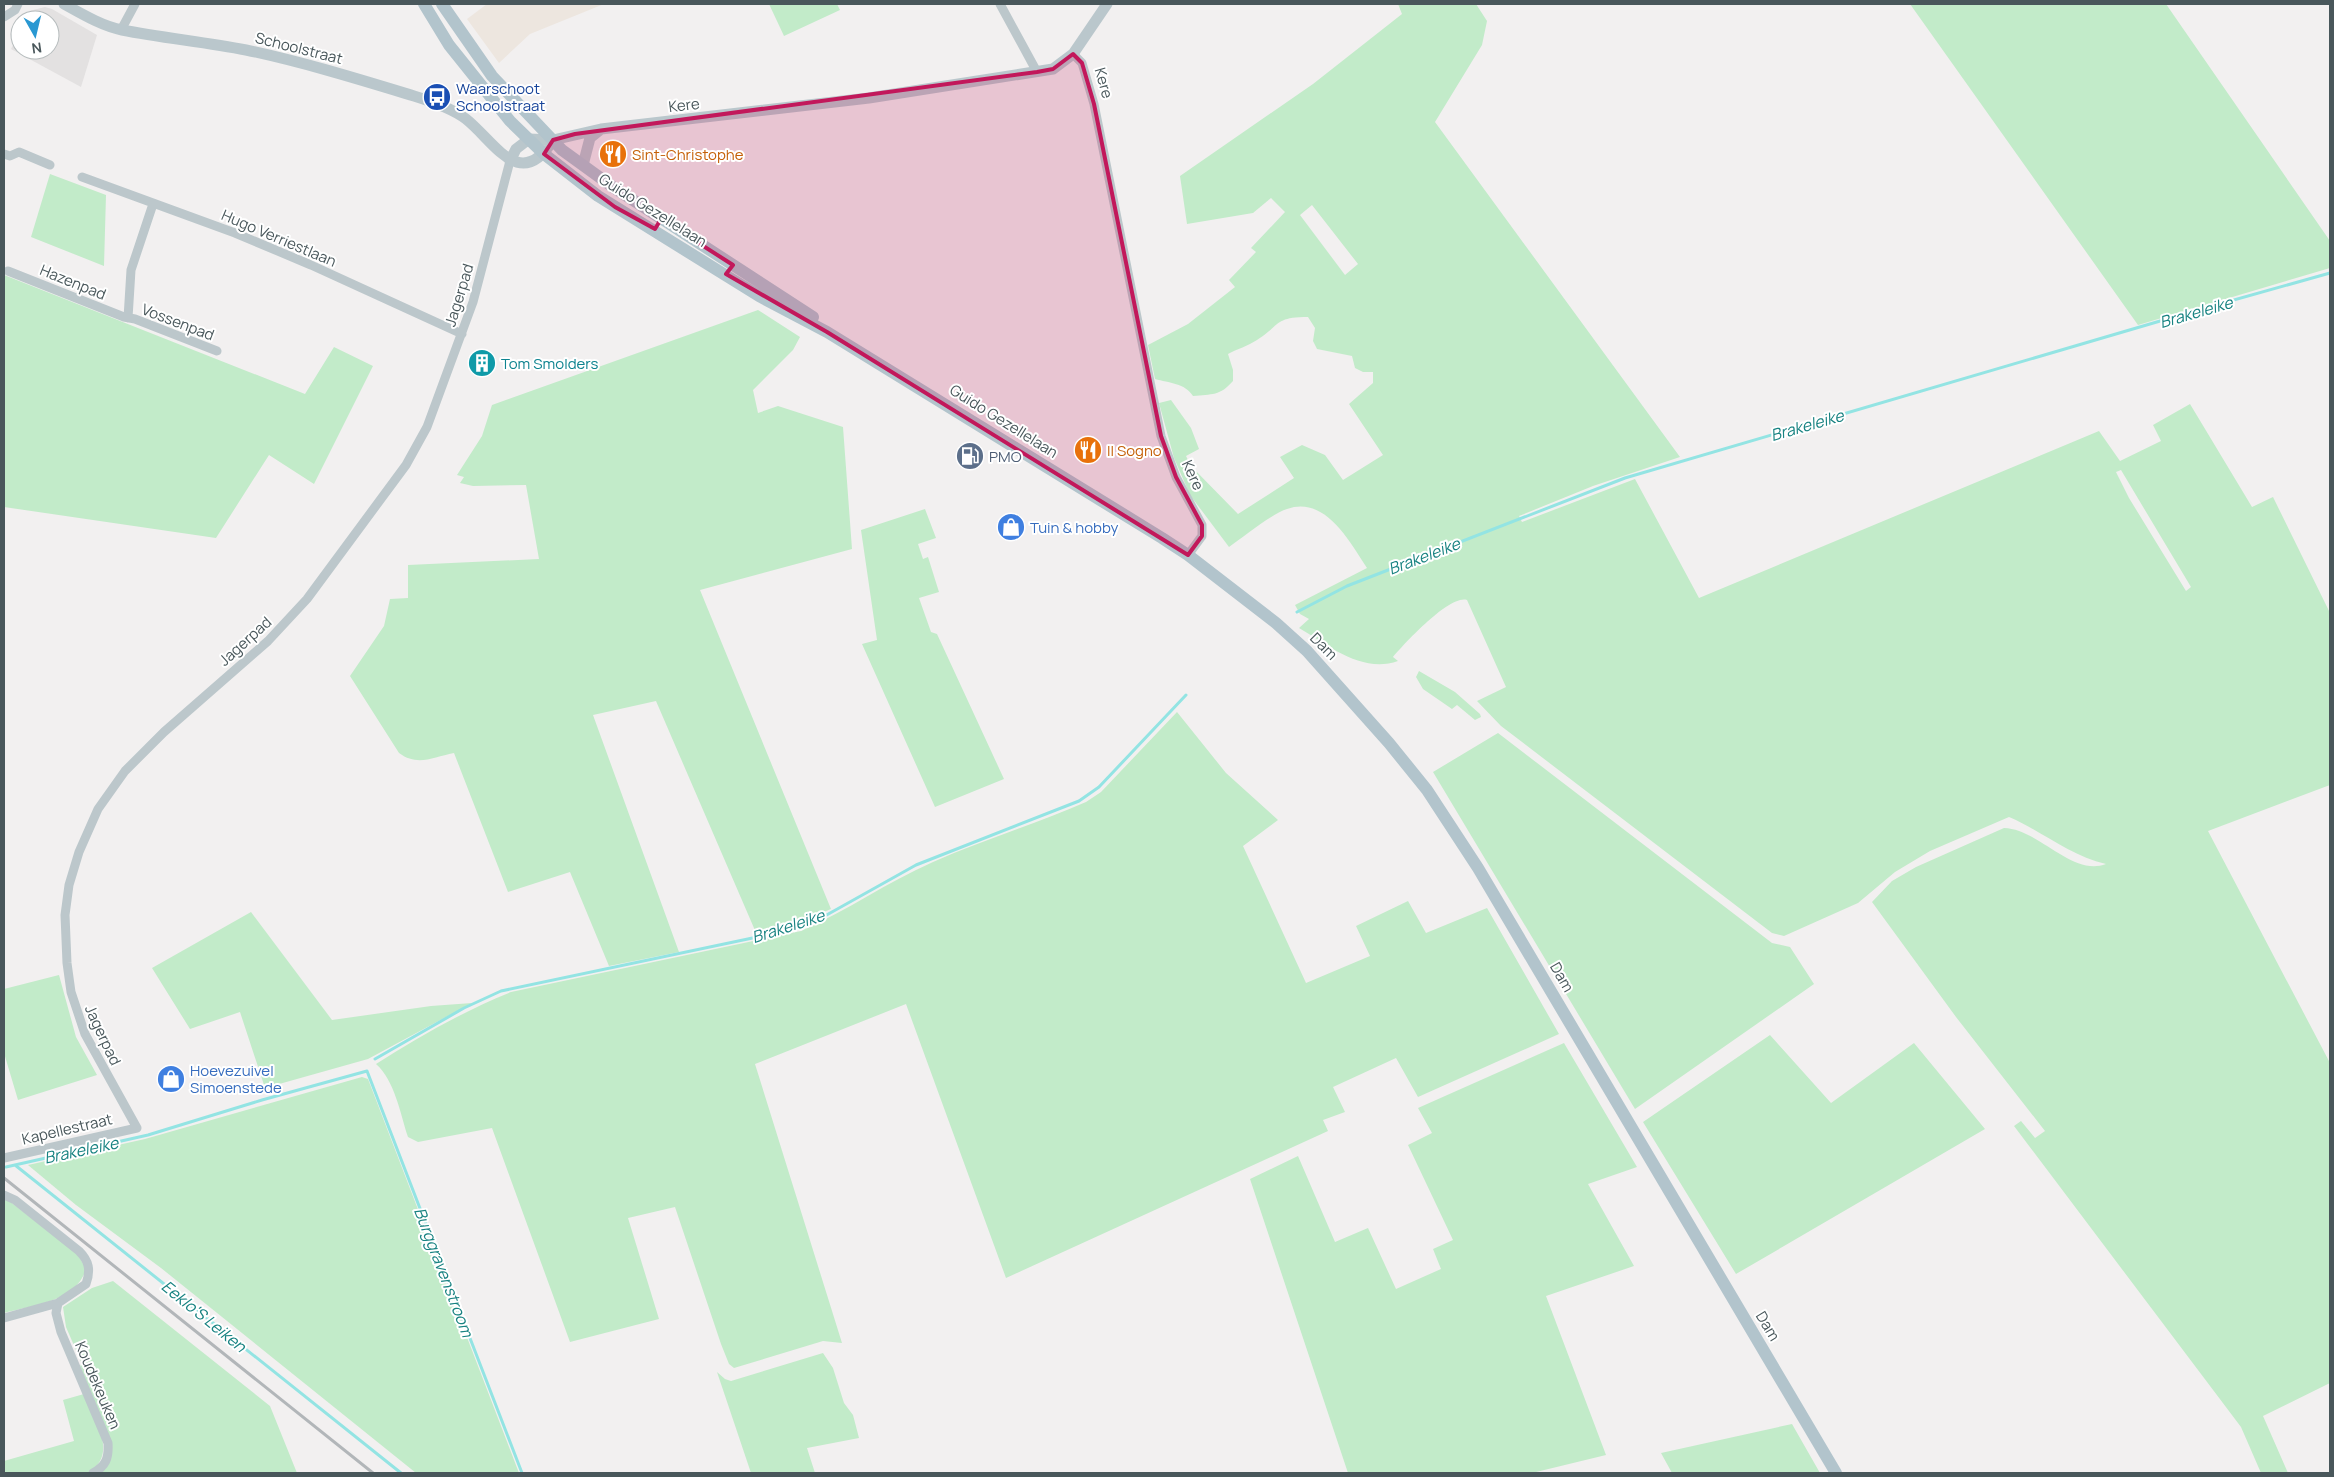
<svg xmlns="http://www.w3.org/2000/svg" width="2334" height="1477" viewBox="0 0 2334 1477" font-family="Manrope,sans-serif">
<style>
.commercial{fill:#ede6df}
.education{fill:#e3e1e1}
.green{fill:#c2ebc9;fill-rule:evenodd}
.lines{fill:none;stroke-linecap:round;stroke-linejoin:round}
.stream{stroke:#93e4e3;stroke-width:3}
.street{stroke:#bcc7cb;stroke-width:9}
.secondary{stroke:#bac7cc;stroke-width:11}
.primary{stroke:#b2c4cc;stroke-width:12}
.rail{stroke:#b2b6b9;stroke-width:3}
.marked{fill:#c2185b;fill-opacity:0.2;stroke:#c2185b;stroke-width:4;stroke-linejoin:round}
.labels{text-anchor:middle;dominant-baseline:central;stroke-width:4;stroke-linejoin:round;paint-order:stroke}
.street-label{font-size:15px;fill:#49575b;stroke:#fff}
.transit-label{font-size:15px;fill:#164399;stroke:#fff;text-anchor:start}
.food-label{font-size:15px;fill:#c56008;stroke:#fff;text-anchor:start}
.culture-label{font-size:15px;fill:#0d838f;stroke:#fff;text-anchor:start}
.service-label{font-size:15px;fill:#4e5e75;stroke:#fff;text-anchor:start}
.shop-label{font-size:15px;fill:#366cbe;stroke:#fff;text-anchor:start}
.water-label{font-size:16px;font-style:italic;fill:#178281;stroke:#fff}
</style>
<rect width="100%" height="100%" fill="#f2f0f0"/>
<path class="commercial" d="M487 4H604L530 34 499 63 467 19Z"/>
<path class="education" d="M45 7 52 9 97 35 81 87 11 49 20 32V50H50V20H25L29 11Z"/>
<path class="green" d="M769 4H837L840 10 784 36Z
M1398 4H1476L1487 21 1482 45 1435 122 1680 457 1593 486 1519 516 1522 522 1635 479 1699 598 2099 431 2120 461 2161 441 2153 425 2190 404 2252 507 2273 497 2330 613V785L2208 831 2330 1063V1383L2263 1416 2288 1473H2261L2241 1427 2014 1126 2021 1121 2035 1138 2045 1131 1956 1017 1872 902 1892 881 1916 867 2004 828C2039 829 2072 877 2106 864 2070 856 2042 831 2009 817L1930 851 1895 872 1858 903 1784 936 1772 933 1501 726 1477 701 1506 687 1467 600C1450 594 1404 644 1393 657L1398 661C1362 674 1328 645 1299 628L1309 619 1300 614 1295 605 1367 568C1350 542 1325 495 1287 509 1273 513 1243 537 1229 547L1190 495 1174 458 1159 403 1171 400 1191 428 1199 449 1186 456 1191 466 1238 514 1294 478 1280 457 1302 445 1325 455 1343 480 1383 455 1349 404 1373 383V372H1363L1355 368 1352 356 1317 349 1313 341 1315 328 1308 317C1274 317 1281 325 1257 340 1248 346 1237 349 1228 354L1233 370V381C1220 396 1212 394 1193 396 1185 383 1169 383 1155 379L1148 345 1188 324 1235 287 1229 280 1256 252 1251 248 1285 212 1271 198 1253 213 1187 224 1180 176 1313 84 1402 14ZM1312 205 1358 264 1345 275 1300 215ZM2121 470 2191 587 2186 591 2129 498 2116 472Z
M1910 4H2166L2330 241V268L2138 325Z
M50 174 106 195 104 266 31 237Z
M4 275 305 394 334 347 373 366 314 484 269 455 216 538 4 507Z
M758 310 800 337 793 350 753 390 758 413 778 406 843 427 852 549 700 590 831 909 792 925 757 935 656 701 593 715 679 952 609 966 570 872 508 892 454 753C433 757 418 767 399 753L350 676 384 626 390 599 408 598V565L539 559 526 485 473 486 460 483 464 477 457 475 482 436 492 405Z
M925 509 936 538 918 544 923 559 928 557 939 592 919 598 931 632 937 634 1004 779 935 807 862 644 877 640 861 530Z
M1419 671 1455 692 1480 714 1481 717 1475 720 1457 705 1452 709 1423 689 1416 677Z
M1177 712 1226 773 1278 820 1243 846 1306 983 1370 956 1356 926 1408 901 1426 933 1487 908 1559 1034 1418 1097 1396 1058 1333 1087 1345 1112 1323 1120 1328 1131 1006 1278 906 1004 755 1064 842 1343 823 1341 734 1368 729 1364 721 1344 675 1207 628 1218 659 1319 570 1342 492 1128 418 1142 408 1137C400 1113 395 1081 376 1064 418 1037 464 1011 511 992L801 931C847 911 887 882 933 862 983 840 1036 824 1086 802L1101 792Z
M1498 733 1772 943 1790 947 1814 984 1635 1109 1433 772Z
M251 912 332 1020 431 1006 472 1003 368 1059 265 1088 240 1012 190 1029 152 968Z
M59 975 76 1037 97 1075 18 1100 4 1053V989Z
M1770 1035 1831 1103 1914 1043 1985 1129 1736 1274 1643 1122Z
M1564 1043 1637 1167 1588 1184 1634 1266 1546 1296 1606 1455 1532 1473H1348L1250 1179 1298 1156 1335 1242 1368 1228 1396 1289 1441 1269 1433 1249 1453 1240 1408 1145 1432 1133 1418 1108Z
M362 1077 368 1079 519 1473H416L161 1268 76 1205 28 1165 145 1139Z
M4 1197 77 1253 86 1269C76 1302 33 1305 4 1313Z
M113 1281 270 1406 297 1473H99L112 1454 80 1366 82 1364 66 1327 63 1307 92 1288Z
M823 1353 833 1368 844 1403 853 1415 859 1438 807 1448 815 1473H751L717 1372 725 1379 731 1381Z
M84 1394C95 1419 119 1454 88 1473H4V1461L74 1441 63 1400Z
M1792 1424 1820 1473H1672L1661 1453Z"/>
<g class="lines">
<path class="stream" d="M1297 612 1347 586 1625 478 2184 314 2330 273
M375 1059 464 1008 501 991 762 936 823 917 916 865 1079 801 1099 787 1186 695
M15 1165 401 1473
M6 1167 148 1135 262 1100 367 1071 522 1473"/>
<path class="street" d="M1000 4 1037 72
M4 17 15 10 18 4
M121 30 135 4
M1073 54 1082 63 1094 104 1161 436 1176 477 1202 525V536L1188 555
M4 154 10 156 19 152 50 165
M82 177 235 233 311 265 462 334
M8 271 124 317 135 319 217 351
M128 318 131 270 153 204
M4 1158 137 1128 85 1034 71 992 67 963 65 915 69 885 79 852 98 809 125 771 164 732 268 641 307 599 406 465 427 427 473 302 510 161
M4 1195 15 1200 79 1251C89 1261 91 1270 86 1284L58 1303 4 1318
M58 1303 56 1313 61 1332 108 1443C109 1458 106 1466 93 1473"/>
<path class="secondary" d="M64 4C82 14 102 26 122 30 163 38 205 42 246 50 303 62 358 79 414 96 430 101 452 108 466 119 494 141 520 193 553 140
M510 161 516 149 529 139 553 140 601 129 869 98 1053 69 1073 54 1107 4
M583 165 590 138 600 130"/>
<path class="primary" d="M424 4 449 45 510 121 544 154 598 196 759 296 827 332 1162 538 1188 555 1276 623 1307 651 1389 743 1427 790 1478 868 1836 1473
M442 4 492 76 562 150 613 187 813 317"/>
<path class="rail" d="M4 1178 373 1473"/>
</g>
<path class="marked" d="M1073 54 1082 63 1094 104 1161 436 1176 477 1202 525V536L1188 555 827 332 726 274 733 265 661 219 655 229 615 207 544 154 553 140 575 134 1037 72 1053 69Z"/>
<defs>
<symbol id="bus-disc" viewBox="-11 -11 22 22"><circle r="9.5" fill="#1a4fb4" stroke="#fff"/><path d="M-5-6H5V4H4V6H2V4H-2V6H-4V4H-5ZM-3.5-4V0h7V-4ZM-3.5 1.2v1.5H-2V1.2ZM2 1.2v1.5H3.5V1.2Z" fill="#fff"/></symbol>
<symbol id="restaurant-disc" viewBox="-11 -11 22 22"><circle r="9.5" fill="#e8710a" stroke="#fff"/><path d="M-5-6h1v4h1v-4h1v4h1v-4h1v5L-1.5 .5V6h-2V.5L-5-1ZM5-6V6H3V1.5H1.5Q1.5-4 5-6Z" fill="#fff"/></symbol>
<symbol id="building-disc" viewBox="-11 -11 22 22"><circle r="9.5" fill="#0f9aa8" stroke="#fff"/><path d="M-4-6H4V6H1V3H-1V6H-4ZM-2.5-4.3h1.7v1.8h-1.7ZM.8-4.3h1.7v1.8H.8ZM-2.5-1h1.7V.8h-1.7ZM.8-1h1.7V.8H.8Z" fill="#fff"/></symbol>
<symbol id="fuel-disc" viewBox="-11 -11 22 22"><circle r="9.5" fill="#5c6f8a" stroke="#fff"/><path d="M-5.5-6h7V0h2V4h1.3V-2.5L3-4.5l.8-.8L6-3V5H2.5V1h-1V6h-7ZM-4.2-4.7v3.2H.2V-4.7Z" fill="#fff"/></symbol>
<symbol id="shop-disc" viewBox="-11 -11 22 22"><circle r="9.5" fill="#3f7fe0" stroke="#fff"/><path d="M-5-2.5h2.3a2.7 3.5 0 0 1 5.4 0H5L5.5 6h-11ZM-1.5-2.5h3a1.5 2.3 0 0 0-3 0Z" fill="#fff"/></symbol>
</defs>
<g fill-rule="evenodd">
<use href="#bus-disc" x="421" y="81" width="32" height="32"/>
<use href="#restaurant-disc" x="597" y="138" width="32" height="32"/>
<use href="#building-disc" x="466" y="347" width="32" height="32"/>
<use href="#restaurant-disc" x="1072" y="434" width="32" height="32"/>
<use href="#fuel-disc" x="954" y="440" width="32" height="32"/>
<use href="#shop-disc" x="995" y="511" width="32" height="32"/>
<use href="#shop-disc" x="155" y="1063" width="32" height="32"/>
</g>
<g class="labels">
<g class="street-label">
<text transform="translate(299 48) rotate(14)">Schoolstraat</text>
<text transform="translate(1104 83) rotate(74)">Kere</text>
<text transform="translate(684 105) rotate(-7)">Kere</text>
<text transform="translate(653 210) rotate(32)">Guido Gezellelaan</text>
<text transform="translate(279 238) rotate(23)">Hugo Verriestlaan</text>
<text transform="translate(73 282) rotate(22)">Hazenpad</text>
<text transform="translate(459 295) rotate(-73)">Jagerpad</text>
<text transform="translate(178 322) rotate(21)">Vossenpad</text>
<text transform="translate(1004 421) rotate(32)">Guido Gezellelaan</text>
<text transform="translate(1193 475) rotate(65)">Kere</text>
<text transform="translate(245 641) rotate(-42)">Jagerpad</text>
<text transform="translate(1324 646) rotate(45)">Dam</text>
<text transform="translate(1562 977) rotate(60)">Dam</text>
<text transform="translate(103 1035) rotate(65)">Jagerpad</text>
<text transform="translate(67 1129) rotate(-13)">Kapellestraat</text>
<text transform="translate(1768 1326) rotate(59)">Dam</text>
<text transform="translate(98 1385) rotate(67)">Koudekeuken</text>
</g>
<g class="transit-label">
<text x="456" y="88">Waarschoot<tspan x="456" dy="17">Schoolstraat</tspan></text>
</g>
<g class="food-label">
<text x="632" y="154">Sint-Christophe</text>
<text x="1107" y="450">Il Sogno</text>
</g>
<g class="culture-label">
<text x="501" y="363">Tom Smolders</text>
</g>
<g class="service-label">
<text x="989" y="456">PMO</text>
</g>
<g class="shop-label">
<text x="1030" y="527">Tuin &amp; hobby</text>
<text x="190" y="1070">Hoevezuivel<tspan x="190" dy="17">Simoenstede</tspan></text>
</g>
<g class="water-label">
<text transform="translate(2196 312) rotate(-16)">Brakeleike</text>
<text transform="translate(1807 425) rotate(-16)">Brakeleike</text>
<text transform="translate(1424 556) rotate(-21)">Brakeleike</text>
<text transform="translate(788 926) rotate(-18)">Brakeleike</text>
<text transform="translate(81 1150) rotate(-12)">Brakeleike</text>
<text transform="translate(444 1272) rotate(69)">Burggravenstroom</text>
<text transform="translate(204 1316) rotate(39)">Eeklo'S Leiken</text>
</g>
</g>
<rect width="2334" height="1477" fill="none" stroke="#49575b" stroke-width="10"/>
<g transform="translate(35 35) rotate(172)"><circle r="24" fill="#ffffff" stroke="#b6bcbd"/>
<path d="M0-4L9 19L0 12L-9 19Z" fill="#2998d2"/>
<text y="-8" font-size="14" font-weight="bold" text-anchor="middle" fill="#49575b">N</text>
</g>
</svg>
